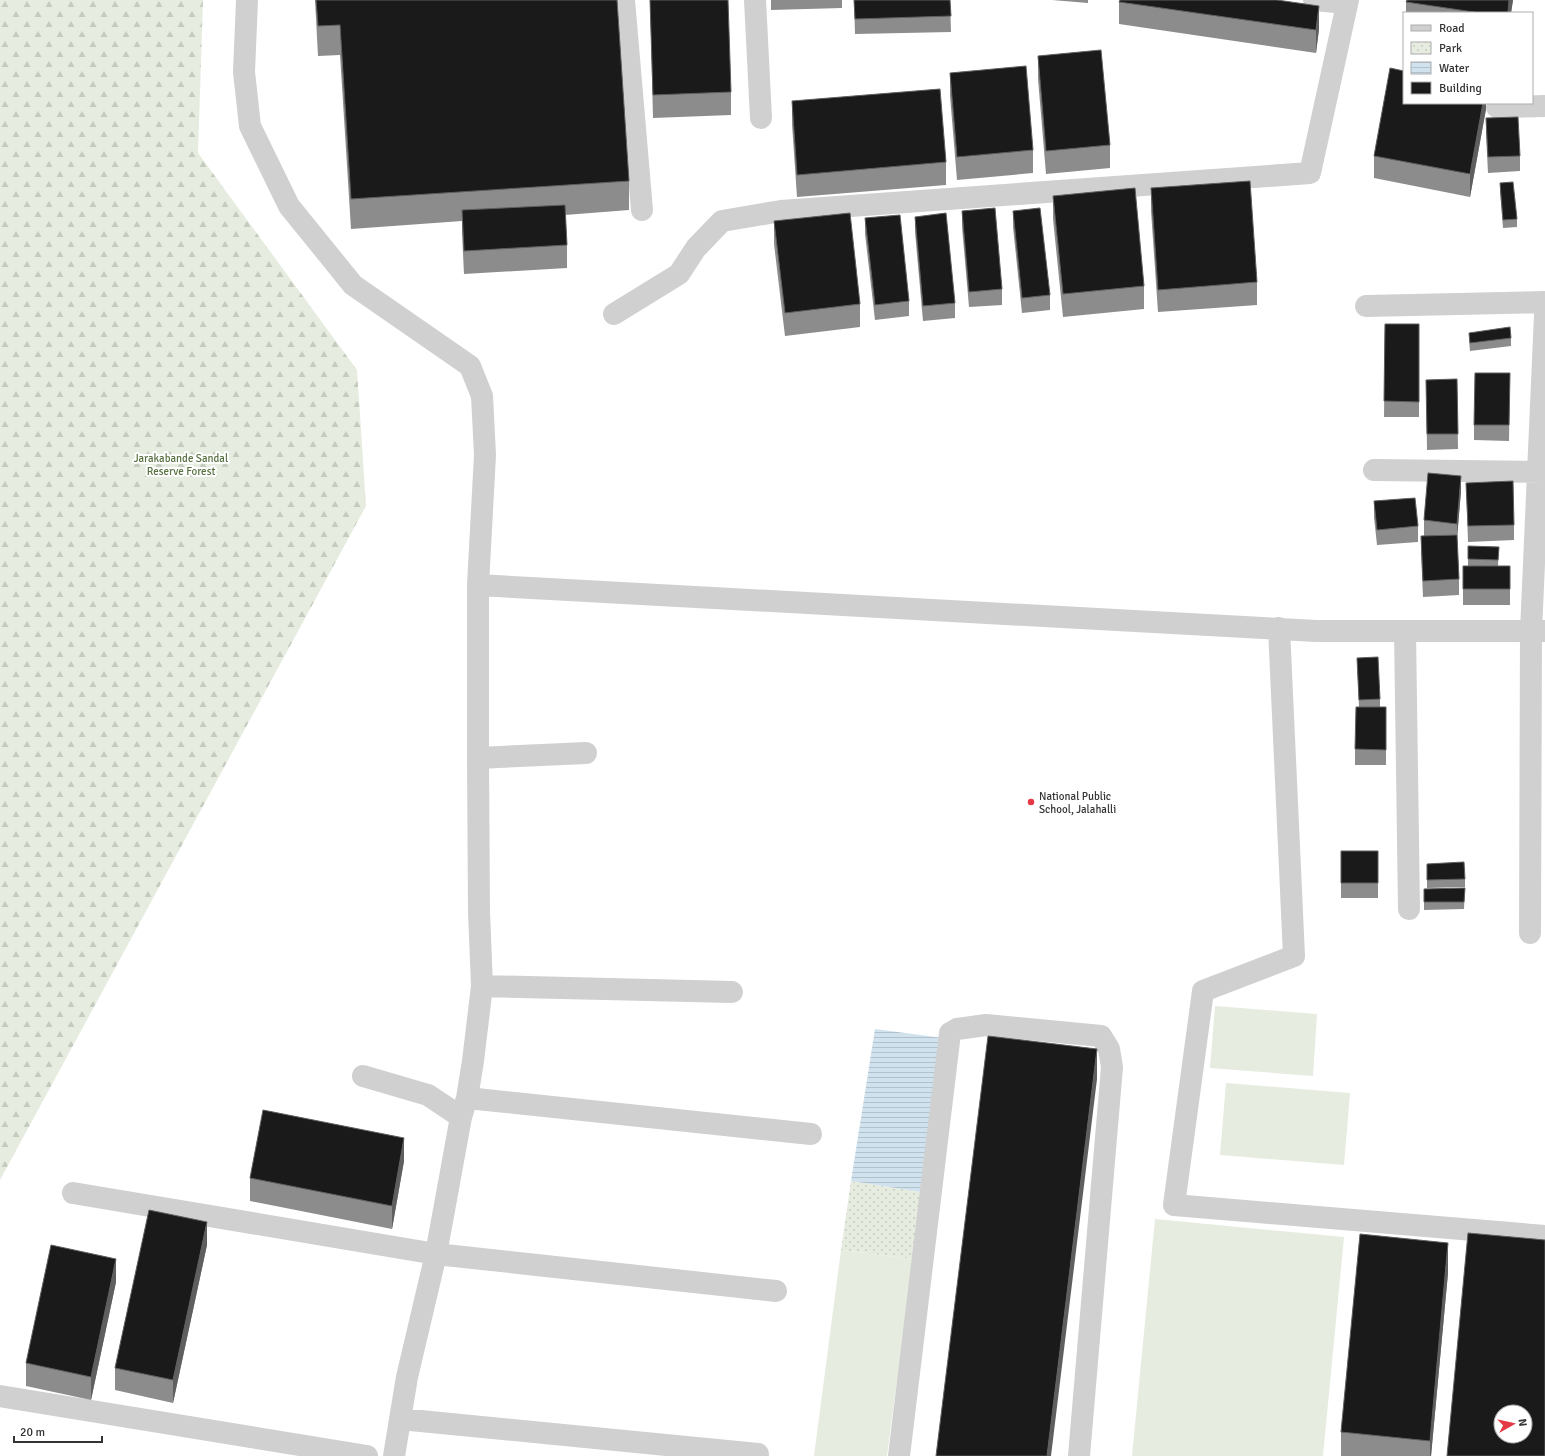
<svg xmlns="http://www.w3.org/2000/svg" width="1545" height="1456" viewBox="0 0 1545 1456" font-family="Signika,sans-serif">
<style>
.grass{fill:#e6ecdf}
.forest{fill:url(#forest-firs)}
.park{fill:url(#park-dots)}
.water{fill:url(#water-rules)}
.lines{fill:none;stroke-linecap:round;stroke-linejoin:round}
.minor{stroke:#d0d0d0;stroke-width:22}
.wall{fill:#8c8c8c}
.shaded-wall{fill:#5f5f5f}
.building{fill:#1a1a1a;stroke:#5f5f5f;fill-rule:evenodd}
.poi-dot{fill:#e63946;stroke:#fff;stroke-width:1.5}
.labels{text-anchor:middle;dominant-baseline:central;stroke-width:4;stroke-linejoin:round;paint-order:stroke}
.park-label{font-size:11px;fill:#56703f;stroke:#fff}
.poi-label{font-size:11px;fill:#333;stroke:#fff;text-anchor:start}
</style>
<defs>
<pattern id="forest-firs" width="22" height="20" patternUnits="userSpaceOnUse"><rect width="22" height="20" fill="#e6ecdf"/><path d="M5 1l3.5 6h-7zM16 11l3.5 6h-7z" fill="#c6cbc0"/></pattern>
<pattern id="park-dots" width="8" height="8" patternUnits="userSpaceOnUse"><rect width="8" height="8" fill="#e6ecdf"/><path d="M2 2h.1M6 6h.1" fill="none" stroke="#c6cbc0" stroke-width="1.8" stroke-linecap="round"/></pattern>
<pattern id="water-rules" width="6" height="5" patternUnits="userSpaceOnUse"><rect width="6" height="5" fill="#cfe2ee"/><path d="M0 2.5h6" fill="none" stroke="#b2c2cd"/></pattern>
</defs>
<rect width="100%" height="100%" fill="#fff"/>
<path class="grass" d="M1215 1006 1317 1014 1313 1076 1210 1068Z
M1226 1083 1350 1093 1344 1165 1220 1155Z
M1155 1219 1344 1237 1323 1456H1132Z
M841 1250 913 1259 887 1456H814Z"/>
<path class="forest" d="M0 0H203L198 153 357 370 366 506 0 1180Z"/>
<path class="park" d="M851 1181 921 1192 913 1259 841 1250Z"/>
<path class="water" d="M875 1029 943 1038 921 1192 851 1181Z"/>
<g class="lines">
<path class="minor" d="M247 0 244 72 250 126 289 206 353 285 470 366 482 396 485 455 478 585V758L479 912 482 986 473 1061 467 1098 461 1117 436 1254 407 1377 394 1456
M624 0 642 210
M755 0 761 118
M1314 0 1347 3
M1497 107 1545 106
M1366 306 1545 302
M614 314 679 274 696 248 722 221 781 211 1310 173 1348 0
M1374 470 1545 472
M478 585 1316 631H1405
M1279 628 1294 956 1203 991 1174 1205 1545 1236
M478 758 586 753
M1409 909 1405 631H1531L1545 315
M1530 933 1531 631H1545
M482 986 732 992
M363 1076 428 1095 461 1117
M467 1098 811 1134
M73 1193 436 1254 776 1291
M0 1396 367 1456
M400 1419 758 1454
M899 1456 950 1033 957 1029 986 1025 1101 1036 1109 1049 1112 1067 1079 1456"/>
</g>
<path class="wall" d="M315 0H617L629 181V210L565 215 567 245V268L464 274 462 233V221L351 229 340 55 318 56Z
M650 0 731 92V115L653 118Z
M771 0H842V8L771 10Z
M854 0H950L951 32 855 34Z
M1052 0H1088V3Z
M1513 0 1511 13H1406V2Z
M1119 2 1319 29 1316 53 1119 24Z
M1038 56 1110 145V168L1046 174 1038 79Z
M950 73 1033 150V173L957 180 950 96Z
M792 101 946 162V185L797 197 792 124Z
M1486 103V109L1470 197 1374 178V156Z
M1486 118 1520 156V171L1488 173 1486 134Z
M1500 183 1517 219V227L1503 228 1500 191Z
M1151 188 1257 282V305L1158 312 1151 211Z
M1053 196 1144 286V309L1063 317 1053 219Z
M962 211 1002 289V305L969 307 962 227Z
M1013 211 1050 295V310L1022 313 1013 227Z
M915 217 955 303V318L923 321 915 232Z
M865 218 909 301V316L875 320 865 234Z
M774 221 860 304V327L785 336 774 244Z
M1385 324H1419V417H1384Z
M1469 333 1511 338V346L1470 351 1469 340Z
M1510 373 1509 441 1474 440V425Z
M1457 379 1458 449 1427 450 1426 380Z
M1466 483 1514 525V540L1468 542Z
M1461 491 1457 537 1459 579V595L1423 597 1421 552V536H1427H1424V520Z
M1374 501 1418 526V542L1377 545 1374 517Z
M1468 546 1499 547 1498 566H1510V605H1463V566H1468Z
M1357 658 1380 699V707H1386V765H1355V749L1359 707Z
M1341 851H1378V898H1341Z
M1427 864 1465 879V887L1427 888Z
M1465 888 1464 909 1424 910V889Z
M404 1161 392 1229 250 1201V1178Z
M207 1245 173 1403 115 1390V1368Z
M1448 1273 1431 1456H1341V1432Z
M116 1282 91 1400 26 1386V1363Z"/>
<path class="shaded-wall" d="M1509 0H1513L1511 13H1508Z
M1319 6V29L1316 53V30Z
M1483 103H1486V109L1470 197V174Z
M1461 476V491L1457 539V524Z
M1097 1049V1079L1051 1456H1047Z
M404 1138V1161L392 1229V1206Z
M207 1222V1245L173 1403V1380Z
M1448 1243V1273L1431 1456H1430V1441Z
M116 1259V1282L91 1400V1377Z"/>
<path class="building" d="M316 0H617L629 181 351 199 340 25 318 26Z
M650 0H728L731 92 653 95Z
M854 0H950L951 16 855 19Z
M1120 0H1277L1319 6 1316 30 1119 2Z
M1407 0H1509L1508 13H1480L1406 2Z
M1101 50 1110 145 1046 151 1038 56Z
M1026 66 1033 150 957 157 950 73Z
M1390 68 1404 71V103H1483L1470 174 1374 156Z
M940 89 946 162 797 175 792 101Z
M1518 117 1520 156 1488 157 1486 118Z
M1250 181 1257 282 1158 290 1151 188Z
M1513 182 1517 219 1503 220 1500 183Z
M1135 188 1144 286 1063 294 1053 196Z
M565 205 567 245 464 251 462 210Z
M995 208 1002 289 969 292 962 211Z
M1040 208 1050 295 1022 298 1013 211Z
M850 213 860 304 785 313 774 221Z
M946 213 955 303 923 306 915 217Z
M900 215 909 301 875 305 865 218Z
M1385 324H1419V402L1384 401Z
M1510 327 1511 338 1470 343 1469 333Z
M1475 373H1510L1509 425H1474Z
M1457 379 1458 434H1427L1426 380Z
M1428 473 1461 476 1457 524 1424 520Z
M1513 481 1514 525 1468 526 1466 483Z
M1415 498 1418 526 1377 530 1374 501Z
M1457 535 1459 579 1423 581 1421 536Z
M1468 546 1499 547 1498 560 1468 559Z
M1463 566H1510V589H1463Z
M1378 657 1380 699 1359 700 1357 658Z
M1356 707H1386V750L1355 749Z
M1341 851H1378V883H1341Z
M1464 862 1465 879 1427 880V864Z
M1465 888 1464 902H1424V889Z
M988 1036 1097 1049 1047 1456H936Z
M263 1110 404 1138 392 1206 250 1178Z
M149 1210 207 1222 173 1380 115 1368Z
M1468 1233 1545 1240V1456H1447ZM1501 1412H1525V1436H1501Z
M1360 1234 1448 1243 1430 1441 1341 1432Z
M51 1245 116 1259 91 1377 26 1363Z"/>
<circle class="poi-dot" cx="1031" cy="802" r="4"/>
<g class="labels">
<g class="park-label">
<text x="181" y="458">Jarakabande Sandal<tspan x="181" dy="13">Reserve Forest</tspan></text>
</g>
<g class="poi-label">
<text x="1039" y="796">National Public<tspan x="1039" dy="13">School, Jalahalli</tspan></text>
</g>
</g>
<rect x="1403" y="12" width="130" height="92" fill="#ffffff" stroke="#adadad"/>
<rect x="1411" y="25" width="20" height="6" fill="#d0d0d0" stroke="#adadad"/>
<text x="1439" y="32" font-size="12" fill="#333333">Road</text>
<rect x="1411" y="42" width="20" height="12" fill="url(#park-dots)" stroke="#adadad"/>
<text x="1439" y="52" font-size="12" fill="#333333">Park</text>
<rect x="1411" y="62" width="20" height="12" fill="url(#water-rules)" stroke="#adadad"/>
<text x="1439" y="72" font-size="12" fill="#333333">Water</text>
<rect x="1411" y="82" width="20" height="12" fill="#1a1a1a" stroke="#adadad"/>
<text x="1439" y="92" font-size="12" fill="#333333">Building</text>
<g transform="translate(1513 1424) rotate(82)"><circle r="19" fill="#ffffff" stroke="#adadad"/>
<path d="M0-3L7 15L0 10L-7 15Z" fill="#e63946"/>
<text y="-6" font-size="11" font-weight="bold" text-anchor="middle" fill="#333333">N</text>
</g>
<path d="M14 1436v6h88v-6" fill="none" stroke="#333333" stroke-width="2"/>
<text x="20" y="1436" font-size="12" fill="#333333" stroke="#ffffff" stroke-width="3" paint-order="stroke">20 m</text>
</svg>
